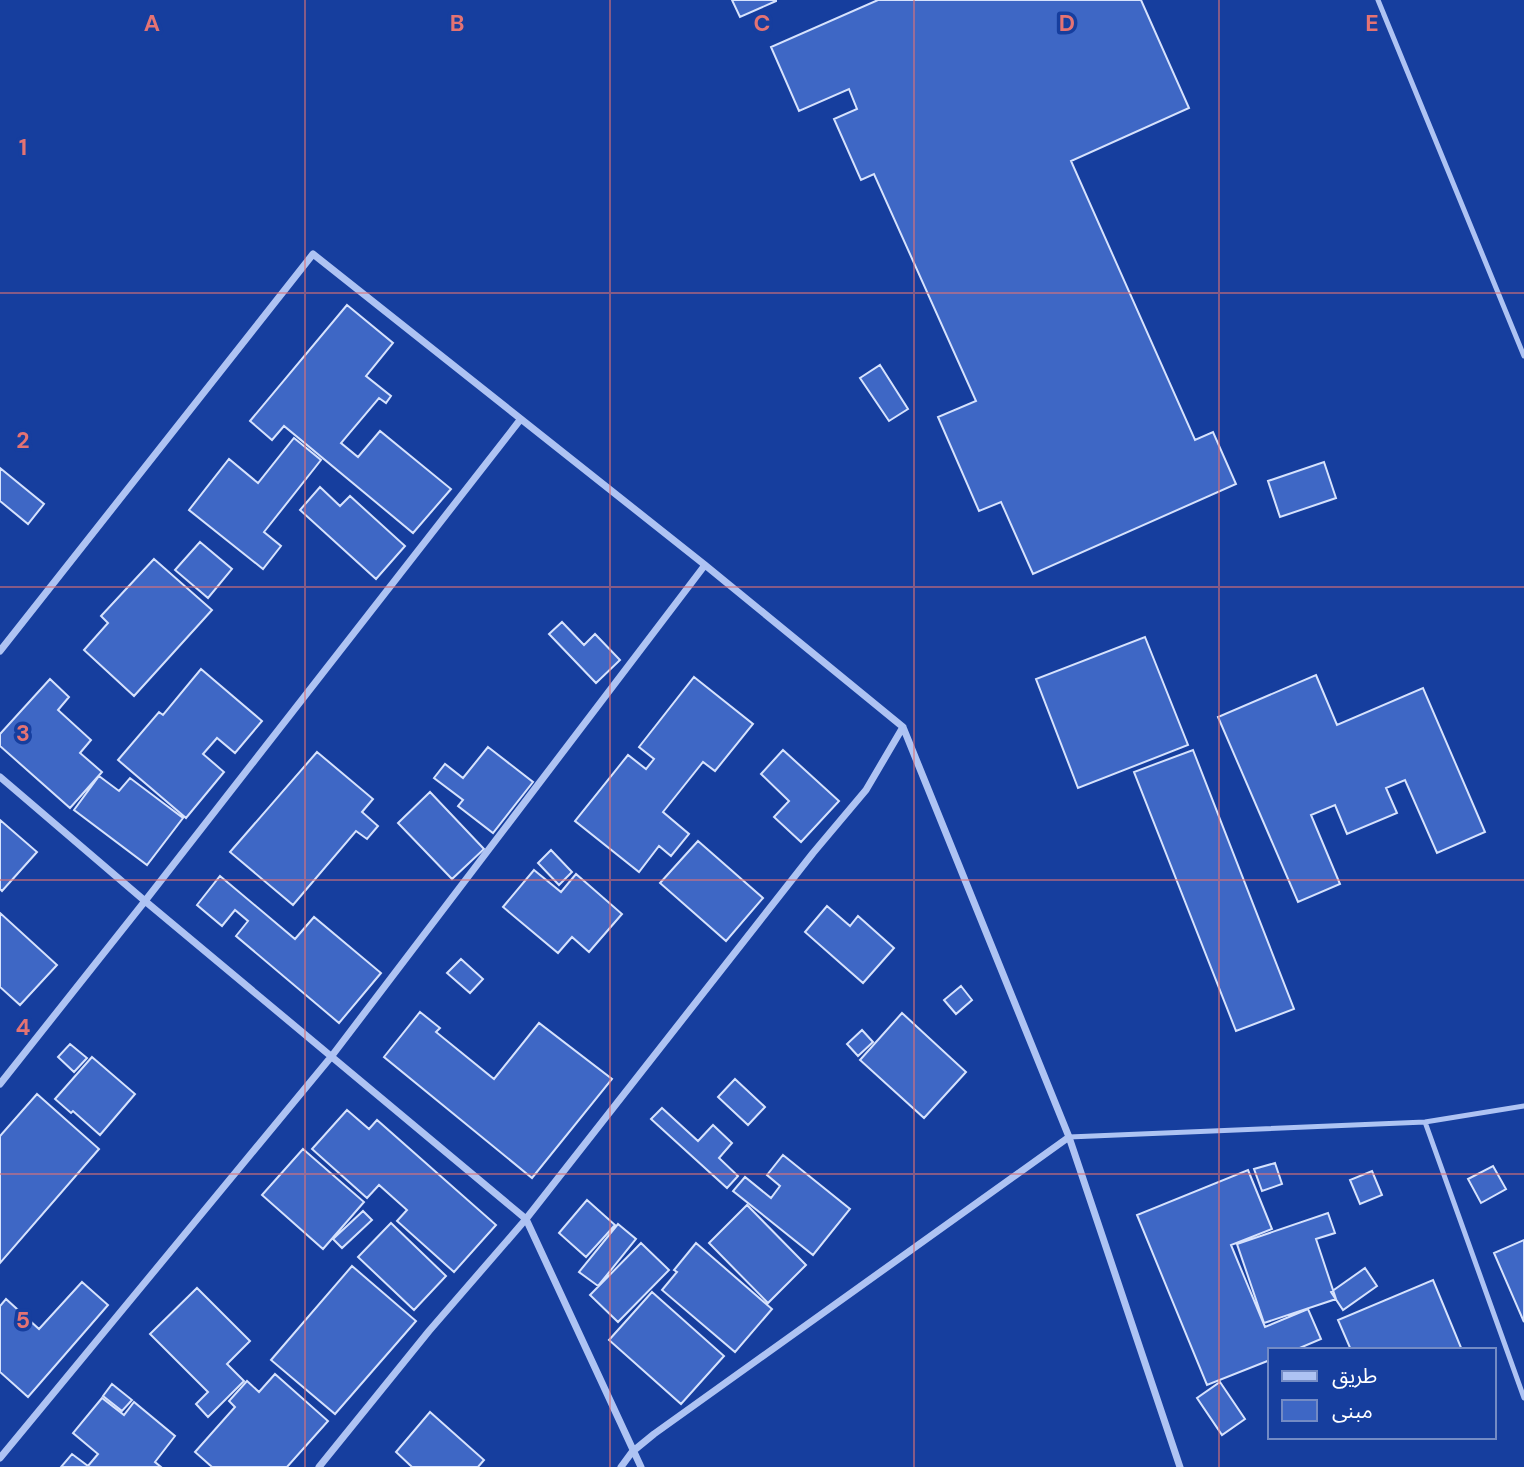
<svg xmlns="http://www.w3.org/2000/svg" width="1524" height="1467" viewBox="0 0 1524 1467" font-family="'DM Sans','Noto Sans Arabic',sans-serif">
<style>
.building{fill:#3e67c5;stroke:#d6e2fd;stroke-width:2}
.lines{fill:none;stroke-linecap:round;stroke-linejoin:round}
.lane{stroke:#aec3f3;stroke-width:5}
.street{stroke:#aec3f3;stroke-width:7}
.grid{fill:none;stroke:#e47373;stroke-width:2;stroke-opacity:0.55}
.grid-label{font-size:23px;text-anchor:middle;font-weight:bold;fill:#e47373;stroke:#163e9e;stroke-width:7;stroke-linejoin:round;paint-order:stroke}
</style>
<rect width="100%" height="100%" fill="#163e9e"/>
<path class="building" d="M732 0H776V1L740 17Z
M878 0H1141L1189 108 1071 161 1195 440 1213 432 1236 484 1033 574 1001 502 979 511 938 417 976 401 874 174 861 180 834 119 857 109 849 89 799 111 771 47Z
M347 305 393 343 366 376 391 396 386 403 379 398 341 443 358 457 380 431 451 489 413 533 284 426 272 440 250 421Z
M880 365 908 409 889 421 860 378Z
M294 438 321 460 264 532 281 546 263 569 189 510 229 459 258 483Z
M1324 462 1336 498 1280 517 1268 481Z
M0 468 44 504 28 524 0 501Z
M320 487 340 506 350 496 405 546 376 579 300 510Z
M200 542 232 569 208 598 175 570Z
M154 559 212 610 134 696 84 650 108 623 101 616Z
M562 622 584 645 595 634 620 660 596 683 549 634Z
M1145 637 1188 745 1078 788 1036 679Z
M201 669 262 721 235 753 217 738 203 754 224 772 186 818 118 760 159 712 163 715Z
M1316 675 1337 725 1423 688 1485 832 1437 853 1405 780 1386 788 1397 813 1347 834 1335 805 1311 815 1340 884 1298 902 1218 717Z
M694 677 753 724 715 771 703 762 663 812 689 834 671 856 659 846 639 872 575 821 628 755 646 769 654 759 639 747Z
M50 679 69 697 58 710 91 740 80 753 102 772 70 808 0 746V734Z
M488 747 533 782 493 833 458 806 463 800 434 778 445 764 463 778Z
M783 750 839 801 801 842 774 817 789 801 761 774Z
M1193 750 1294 1009 1236 1031 1134 772Z
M317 752 373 799 362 812 378 826 367 839 356 831 293 905 230 852Z
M99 776 119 791 130 778 183 818 147 865 74 810Z
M430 792 484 849 452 879 398 823Z
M0 820 37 852 2 891 0 889Z
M698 841 763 898 726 941 660 883Z
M551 850 572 872 559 885 538 863Z
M534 870 561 892 576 874 622 914 589 952 572 937 558 953 503 907Z
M220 876 295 939 314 917 381 973 339 1023 236 936 248 921 235 910 222 926 197 905Z
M827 906 850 926 858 916 894 948 863 983 805 932Z
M0 913 57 965 20 1005 0 987Z
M461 959 483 979 470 993 447 973Z
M961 986 972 1000 956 1014 944 1000Z
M420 1012 440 1028 436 1032 494 1079 539 1023 612 1079 532 1178 384 1057Z
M902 1013 966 1072 924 1118 860 1060Z
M862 1030 873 1042 858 1056 847 1044Z
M70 1044 87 1058 74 1072 58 1057Z
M92 1057 135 1094 100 1135 73 1111 71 1113 55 1099Z
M735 1079 765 1107 748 1125 718 1097Z
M37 1094 99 1149 0 1263V1136Z
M662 1108 698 1141 713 1125 732 1143 719 1158 738 1176 727 1188 651 1119Z
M347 1110 369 1129 377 1120 496 1225 454 1272 397 1221 407 1210 379 1185 367 1198 312 1149Z
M303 1149 364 1202 323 1249 262 1195Z
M783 1155 850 1209 813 1255 733 1191 745 1177 771 1198 780 1186 767 1175Z
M1275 1163 1282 1184 1262 1191 1254 1169Z
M1493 1166 1506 1189 1481 1203 1468 1179Z
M1248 1170 1272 1229 1231 1245 1265 1327 1308 1309 1321 1339 1295 1350H1270V1360L1207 1385 1137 1215Z
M1372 1171 1382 1195 1360 1204 1350 1180Z
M587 1200 615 1225 586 1257 559 1233Z
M747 1205 806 1265 768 1303 709 1243Z
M363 1211 372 1220 342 1248 333 1239Z
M1328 1213 1335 1233 1316 1239 1336 1299 1264 1323 1237 1244Z
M391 1223 446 1276 414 1310 358 1257Z
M618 1224 636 1239 598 1286 579 1272Z
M1524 1240V1322L1494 1253Z
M641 1243 669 1270 618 1322 590 1295Z
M696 1243 772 1309 735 1352 662 1290 677 1272 674 1270Z
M352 1266 416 1321 335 1414 271 1360Z
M1365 1268 1377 1286 1343 1310 1331 1292Z
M1433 1280 1462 1350H1351L1338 1320Z
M82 1282 108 1305 28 1397 0 1372V1306L6 1299 39 1329Z
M197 1288 250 1341 227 1364 244 1381 208 1417 196 1404 208 1392 150 1334Z
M652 1292 724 1356 681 1404 609 1340Z
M275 1374 328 1421 287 1467H212L195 1452 235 1407 229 1401 247 1381 259 1392Z
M1220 1382 1245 1419 1222 1435 1197 1398Z
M112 1384 132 1400 122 1411 103 1396Z
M102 1398 124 1415 134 1402 175 1436 155 1462 161 1467H61L72 1454 88 1466 98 1454 73 1433Z
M430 1412 484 1460 478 1467H412L396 1452Z"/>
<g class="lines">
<path class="lane" d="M1378 0 1524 356
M1425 1122 1524 1398
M1069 1137 1425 1122 1524 1106"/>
<path class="street" d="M0 651 313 254 705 565 903 727 1069 1137 1180 1467
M0 777 145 901 526 1219 641 1467
M0 1084 145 901 520 420
M0 1458 331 1057 705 565
M319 1467 429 1331 526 1219 813 853 866 790 903 727
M621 1467 632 1452 654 1434 1069 1137"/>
</g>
<path class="grid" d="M305 0V1467M610 0V1467M914 0V1467M1219 0V1467M0 293H1524M0 587H1524M0 880H1524M0 1174H1524"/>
<g class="grid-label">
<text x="152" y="31">A</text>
<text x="457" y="31">B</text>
<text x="762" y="31">C</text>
<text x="1067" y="31">D</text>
<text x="1372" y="31">E</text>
<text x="23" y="155">1</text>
<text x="23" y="448">2</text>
<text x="23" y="741">3</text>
<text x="23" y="1035">4</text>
<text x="23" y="1328">5</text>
</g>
<rect x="1268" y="1348" width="228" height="91" fill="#163e9e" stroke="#738bc5" stroke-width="2"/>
<rect x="1282" y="1371" width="35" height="10" fill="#aec3f3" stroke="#738bc5" stroke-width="2"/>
<text x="1332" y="1383" font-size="21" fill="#ffffff">طريق</text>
<rect x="1282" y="1400" width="35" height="21" fill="#3e67c5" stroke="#738bc5" stroke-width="2"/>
<text x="1332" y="1418" font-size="21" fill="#ffffff">مبنى</text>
</svg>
